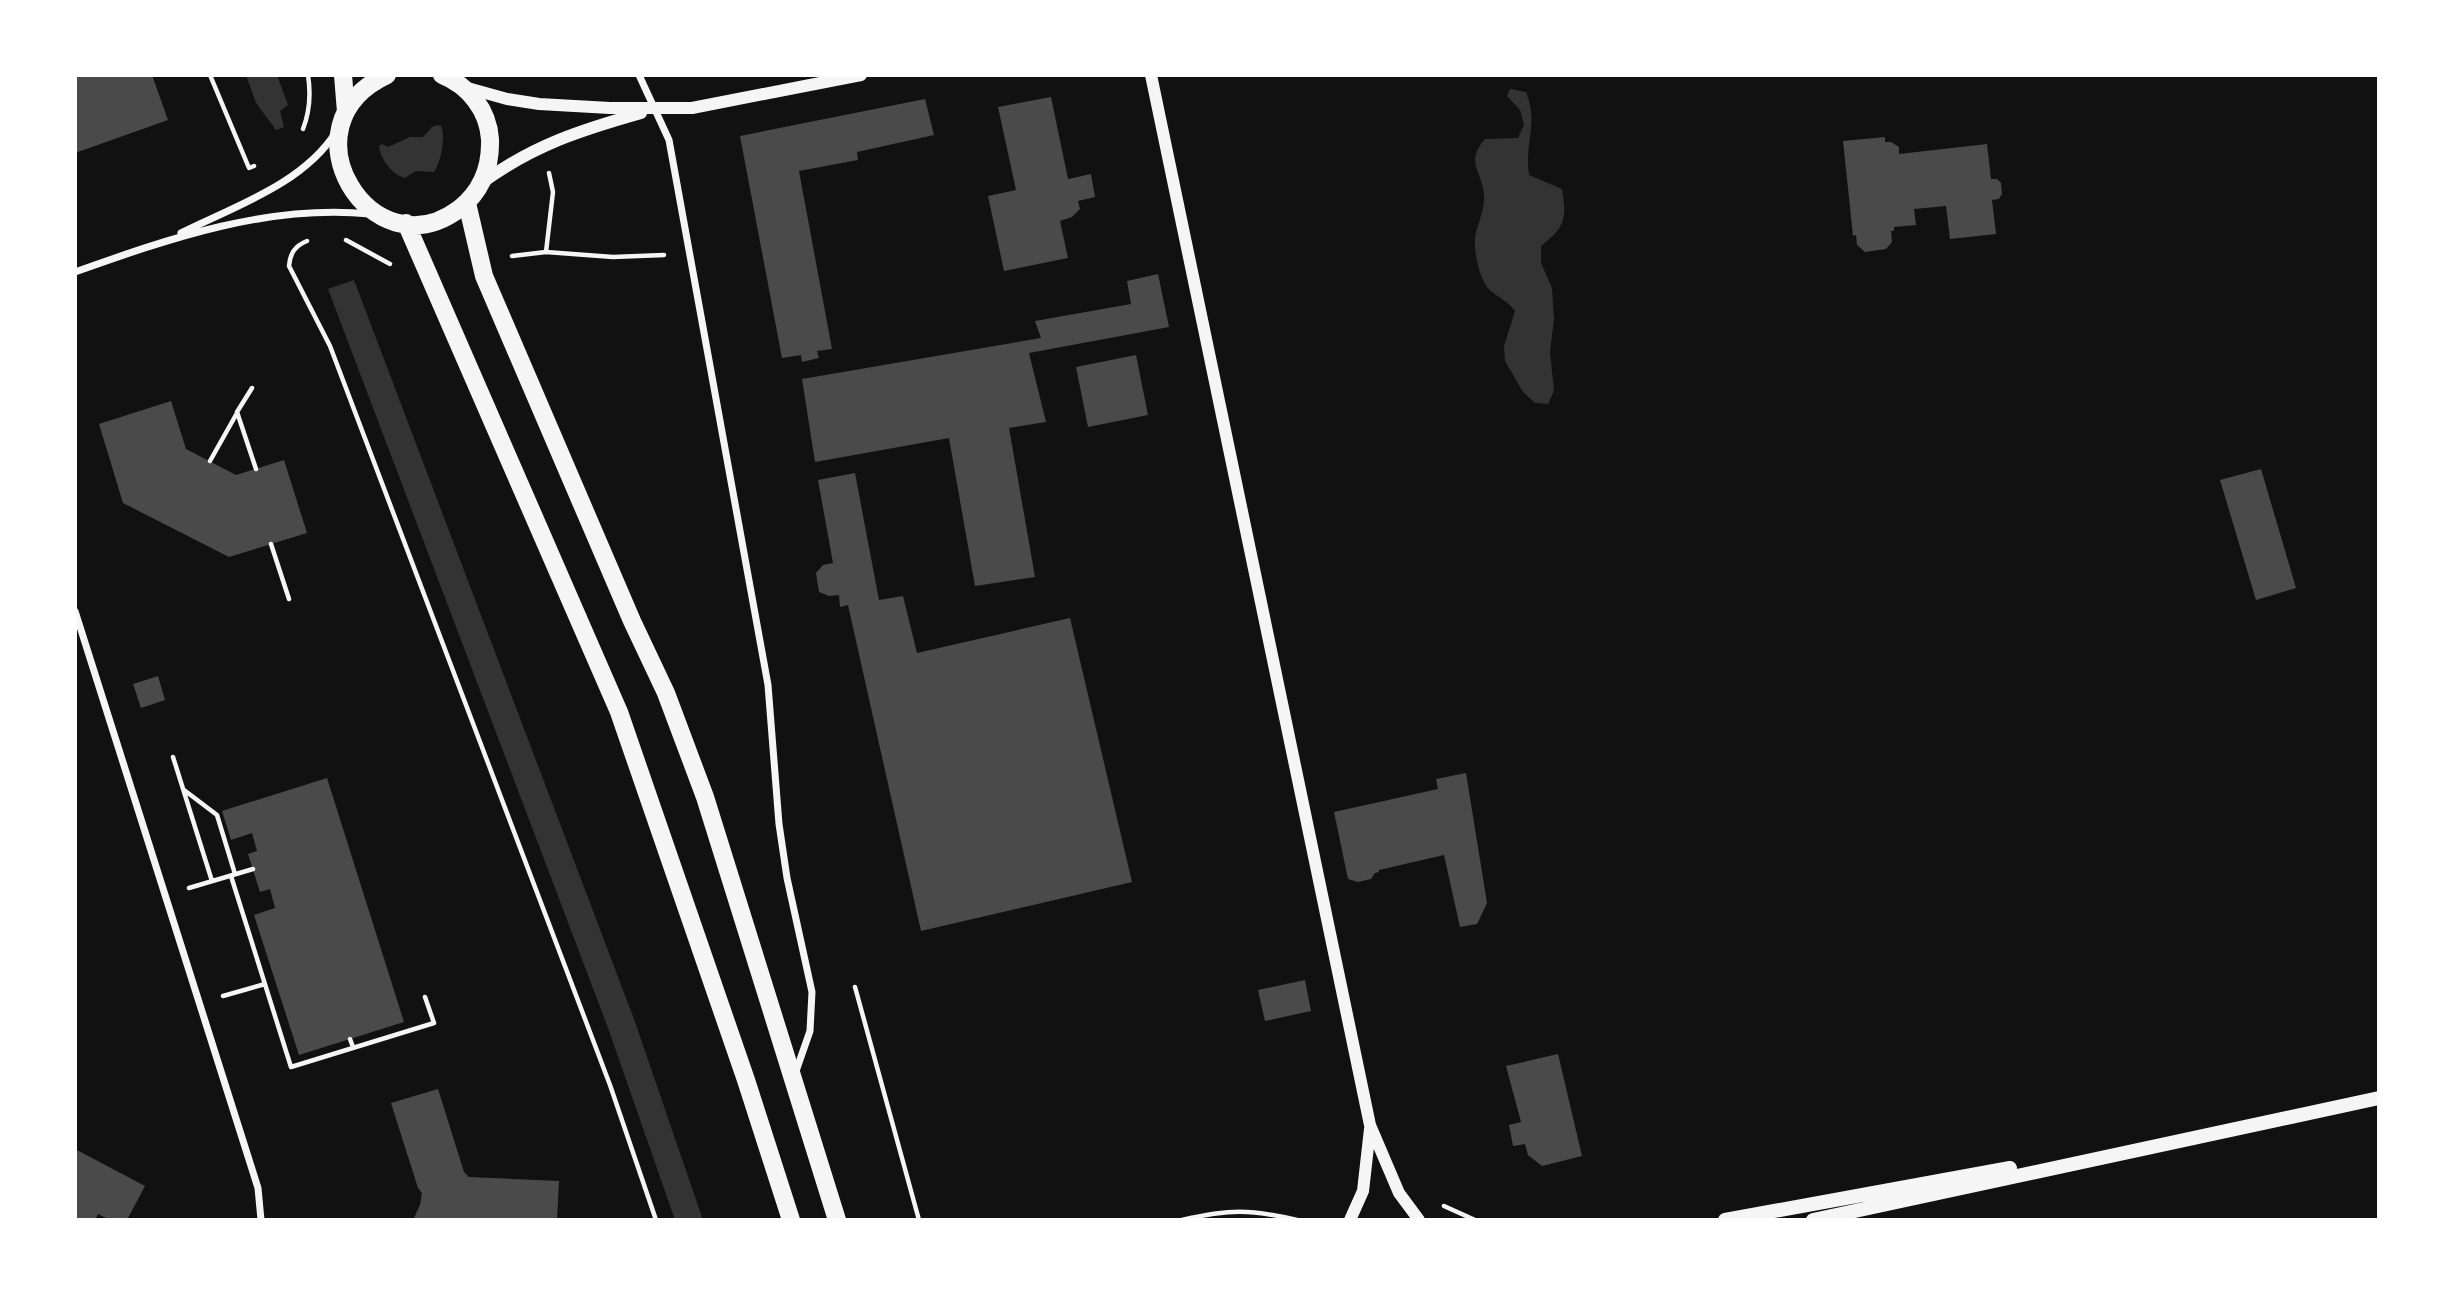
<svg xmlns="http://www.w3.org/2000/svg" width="2454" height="1295" viewBox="0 0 2454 1295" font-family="Georgia,serif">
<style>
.water{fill:#333}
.building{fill:#4a4a4a}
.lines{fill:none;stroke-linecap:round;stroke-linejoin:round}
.path{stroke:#f5f5f5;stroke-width:4.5}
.minor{stroke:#f5f5f5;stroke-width:7}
.tertiary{stroke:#f5f5f5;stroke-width:12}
.secondary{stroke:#f5f5f5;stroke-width:14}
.primary{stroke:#f5f5f5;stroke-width:18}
</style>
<rect width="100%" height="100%" fill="#111"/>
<path class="water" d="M246 75H277L288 105 280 111 284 127 276 130 256 103Z
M1510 89 1526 92C1539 124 1524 142 1529 175L1562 189C1567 219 1565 227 1541 246V263L1552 288 1554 319 1550 352 1554 391 1548 404 1535 403 1523 392 1505 361 1504 346 1515 311C1507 299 1489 294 1484 282 1478 270 1474 251 1475 238 1477 224 1485 211 1484 195 1483 172 1464 163 1485 139L1518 138 1524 125 1520 110 1507 96Z
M437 125 441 126C446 138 441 161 434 172L416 171 405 178C392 175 380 158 379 146L382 144 388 147 410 137H423L432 127Z
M354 280 634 1019 703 1220H675L608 1028 328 289Z"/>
<path class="building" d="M75 75H152L168 120 75 153Z
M1051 97 1068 179 1091 174 1095 197 1078 201 1080 209 1072 217 1060 221 1068 258 1004 271 988 196 1016 190 998 107Z
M925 99 934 135 857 152 858 160 799 171 832 349 817 351 819 358 802 362 801 355 782 358 740 136Z
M1885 137V142H1891L1899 147V154L1987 144 1991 179H1997L2001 183 2002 194 1999 199 1992 200 1996 234 1950 239 1946 206 1914 209 1916 225 1894 227V231H1891L1892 242 1886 249 1865 252 1857 245 1856 235 1853 236 1843 141Z
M1158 274 1169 327 1029 353 1046 422 1009 428 1035 577 975 586 949 438 815 462 802 379 1041 338 1035 321 1131 304 1127 281Z
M1136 355 1148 415 1088 427 1076 367Z
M171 401 186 449 236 475 284 460 307 533 229 557 123 503 99 424Z
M2261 469 2296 588 2256 600 2220 480Z
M855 473 879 600 903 596 917 653 1070 618 1132 882 921 931 848 605 840 607 839 595 829 596 819 592 816 573 823 565 833 563 818 480Z
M158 676 165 700 141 708 133 684Z
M1466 773 1487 903 1477 924 1460 927 1444 855 1379 870V872L1375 873 1371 879 1358 882 1348 879 1334 812 1438 789 1436 779Z
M327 778 404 1022 299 1055 254 915 275 908 270 889 260 892 248 854 257 851 252 833 231 840 222 811Z
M1305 980 1311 1011 1265 1021 1258 990Z
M1558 1054 1582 1156 1542 1166 1528 1155 1525 1144 1513 1146 1509 1125 1521 1122 1506 1066Z
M438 1089 464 1172 469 1177 559 1181 557 1220H413L420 1205 422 1193 418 1188 391 1103Z
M75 1149 145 1186 127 1220H110L98 1214 95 1220H75Z"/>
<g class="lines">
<path class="path" d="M210 75 249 168 254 166
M303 129C310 111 311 94 308 75
M346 240 390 264
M307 241C295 246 290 253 289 266L330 346 610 1085 656 1220
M546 252 553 192 549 173
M512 256 546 252 613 257 664 255
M252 388 237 412 256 469
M210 461 237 413
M271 544 289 599
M173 757 212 881
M184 790 217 815 235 874
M231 876 291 1067 434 1023 425 997
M189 888 253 869
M855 987 919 1220
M223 996 265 984
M350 1039 353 1047
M1444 1206 1475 1220
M1182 1220C1229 1209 1250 1209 1297 1220"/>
<path class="minor" d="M639 75 669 140 768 685 779 824 787 878 812 992 810 1031 795 1074
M181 233C235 206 303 184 336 132
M75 272C171 238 268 204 370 214
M75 611 258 1188 261 1220"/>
<path class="tertiary" d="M1151 75 1370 1125 1399 1193 1419 1220
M464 87 507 99 539 104 610 108H692L861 75
M483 182C534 145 581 130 641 113
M1350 1220 1363 1191 1370 1129"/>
<path class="secondary" d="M1725 1220 2010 1168
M1813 1220 2379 1098"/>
<path class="primary" d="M343 75 346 112
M387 75C279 125 372 274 459 209 482 191 491 168 490 139 488 110 469 86 442 75
M467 203 484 276 632 621 666 693 705 797 837 1220
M406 223 619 712 746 1080 791 1220"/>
</g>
<rect width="2454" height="1295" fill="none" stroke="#ffffff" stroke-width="154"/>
</svg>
